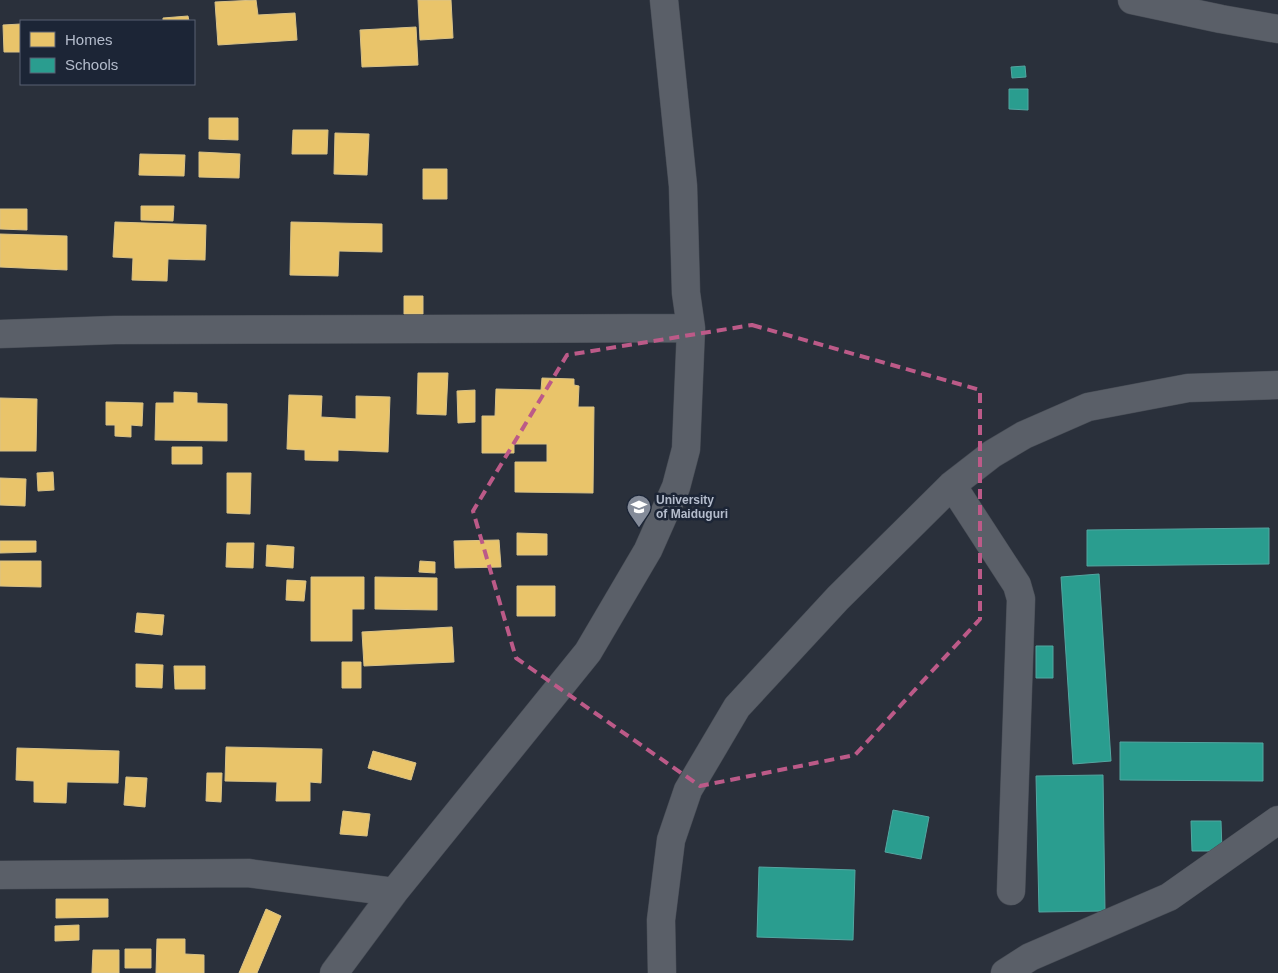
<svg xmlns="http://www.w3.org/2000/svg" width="1278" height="973" viewBox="0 0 1278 973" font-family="Arial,sans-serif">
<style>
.homes{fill:#e9c46a;stroke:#d9c287}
.schools{fill:#2a9d8f;stroke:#53a6a1}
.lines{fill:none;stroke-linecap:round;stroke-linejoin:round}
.minor-casing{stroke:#464b54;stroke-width:29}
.minor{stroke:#5a5f68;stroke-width:28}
.marked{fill:none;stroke:#bc5a88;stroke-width:4;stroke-dasharray:10 6;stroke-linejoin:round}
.labels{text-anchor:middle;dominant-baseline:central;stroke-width:5;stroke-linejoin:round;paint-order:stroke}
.poi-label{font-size:12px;font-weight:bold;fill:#b4bccc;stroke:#1c2536;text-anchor:start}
</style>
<rect width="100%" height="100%" fill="#2a303b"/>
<path class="homes" d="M256 0 258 15 295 13 297 40 218 45 215 2Z
M418 0H451L453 38 420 40Z
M188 16 189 21H163V18Z
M21 24V52H4L3 25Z
M416 27 418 65 362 67 360 30Z
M209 118H238V140L209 139Z
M293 130H328L327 154H292Z
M335 133 369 134 367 175 334 174Z
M199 152 240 154 239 178 199 177Z
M140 154 185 155 184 176 139 175Z
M423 169H447V199H423Z
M141 206H174L173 221 141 220Z
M0 209H27V230L0 229Z
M115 222 206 225 205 260 168 259 167 281 132 280 133 258 113 257Z
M291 222 382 224V252L339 251 338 276 290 275Z
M0 234 67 236V270L0 267Z
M404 296H423V314H404Z
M418 373H448L446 415 417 414Z
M542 378 574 379V385L579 386 578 407H594L593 493 515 492V462H547V444H514V453H482V416H495L496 389 541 390Z
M475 390V422L458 423 457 391Z
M174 392 197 393V403L227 404V441L155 440 156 403H174Z
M289 395 322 396 321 417 356 419V396L390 397 388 452 338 450V461L305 460V450L287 449Z
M0 398 37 399 36 451H0Z
M106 402 143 403 142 426 131 425V437L115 436V425H106Z
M172 447H202V464H172Z
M53 472 54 490 38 491 37 473Z
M227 473H251L250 514 227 513Z
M0 478 26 479 25 506 0 505Z
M517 533 547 534V555H517Z
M499 540 501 567 455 568 454 541Z
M0 541H36V552L0 553Z
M227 543H254L253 568 226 567Z
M267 545 294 547 293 568 266 566Z
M0 561H41V587L0 586Z
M420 561 435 562V573L419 572Z
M311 577H364V609H352V641H311Z
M375 577 437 578V610L375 609Z
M287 580 306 581 304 601 286 600Z
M517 586H555V616H517Z
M137 613 164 615 162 635 135 632Z
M452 627 454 662 364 666 362 632Z
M342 662H361V688H342Z
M136 664 163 665 162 688 136 687Z
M174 666H205V689H175Z
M226 747 322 749 321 783 310 782V801H276L277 782 225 781Z
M17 748 119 751 118 783 67 782 66 803 34 802V781L16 780Z
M373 751 416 763 411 780 368 768Z
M207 773H222L221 802 206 801Z
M126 777 147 778 145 807 124 805Z
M343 811 370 814 367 836 340 834Z
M56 899H108V917L56 918Z
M266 909 281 916 257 973H239Z
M79 925V940L55 941V926Z
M157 939H185V954L204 955V973H156Z
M125 949H151V968H125Z
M93 950H119V973H92Z"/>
<path class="schools" d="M1025 66 1026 77 1012 78 1011 67Z
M1009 89H1028V110L1009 109Z
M1269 528V564L1087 566V530Z
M1099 574 1111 761 1073 764 1061 577Z
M1036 646H1053V678H1036Z
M1120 742 1263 743V781L1120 780Z
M1103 775 1105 911 1039 912 1036 776Z
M893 810 929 817 921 859 885 852Z
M1191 821H1221L1222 851H1192Z
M759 867 855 870 853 940 757 937Z"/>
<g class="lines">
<defs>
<path id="minor" d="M1132 0 1221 19 1278 29
M0 334 115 330 691 328
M952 485 1017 585 1021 599 1011 891
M0 875 248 873 394 892
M334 973 394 892 588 652 648 550 676 487 686 449 691 328 686 293 683 186 664 0
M662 973 661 920 671 840 688 790 737 707 838 598 952 485 992 454 1024 435 1088 407 1188 388 1278 385
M1005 973 1030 957 1169 897 1278 820"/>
</defs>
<use href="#minor" class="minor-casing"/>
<use href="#minor" class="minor"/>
</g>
<path class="marked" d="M752 325 980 390V619L855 755 700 786 516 658 473 511 567 355Z"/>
<defs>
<symbol id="university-pin" viewBox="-11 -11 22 30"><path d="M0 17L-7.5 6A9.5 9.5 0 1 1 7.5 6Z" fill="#848b99" stroke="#1c2536"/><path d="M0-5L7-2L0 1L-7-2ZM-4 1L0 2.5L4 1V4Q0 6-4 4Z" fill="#fff"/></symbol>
</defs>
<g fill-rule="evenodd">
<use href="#university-pin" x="625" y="493" width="28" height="38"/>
</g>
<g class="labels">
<g class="poi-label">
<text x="656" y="500">University<tspan x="656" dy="14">of Maiduguri</tspan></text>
</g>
</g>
<rect x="20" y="20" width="175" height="65" fill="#1c2536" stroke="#596172"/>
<rect x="30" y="32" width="25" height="15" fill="#e9c46a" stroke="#596172"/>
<text x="65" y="45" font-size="15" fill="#b4bccc">Homes</text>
<rect x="30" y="58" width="25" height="15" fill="#2a9d8f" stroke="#596172"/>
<text x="65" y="70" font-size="15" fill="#b4bccc">Schools</text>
</svg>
